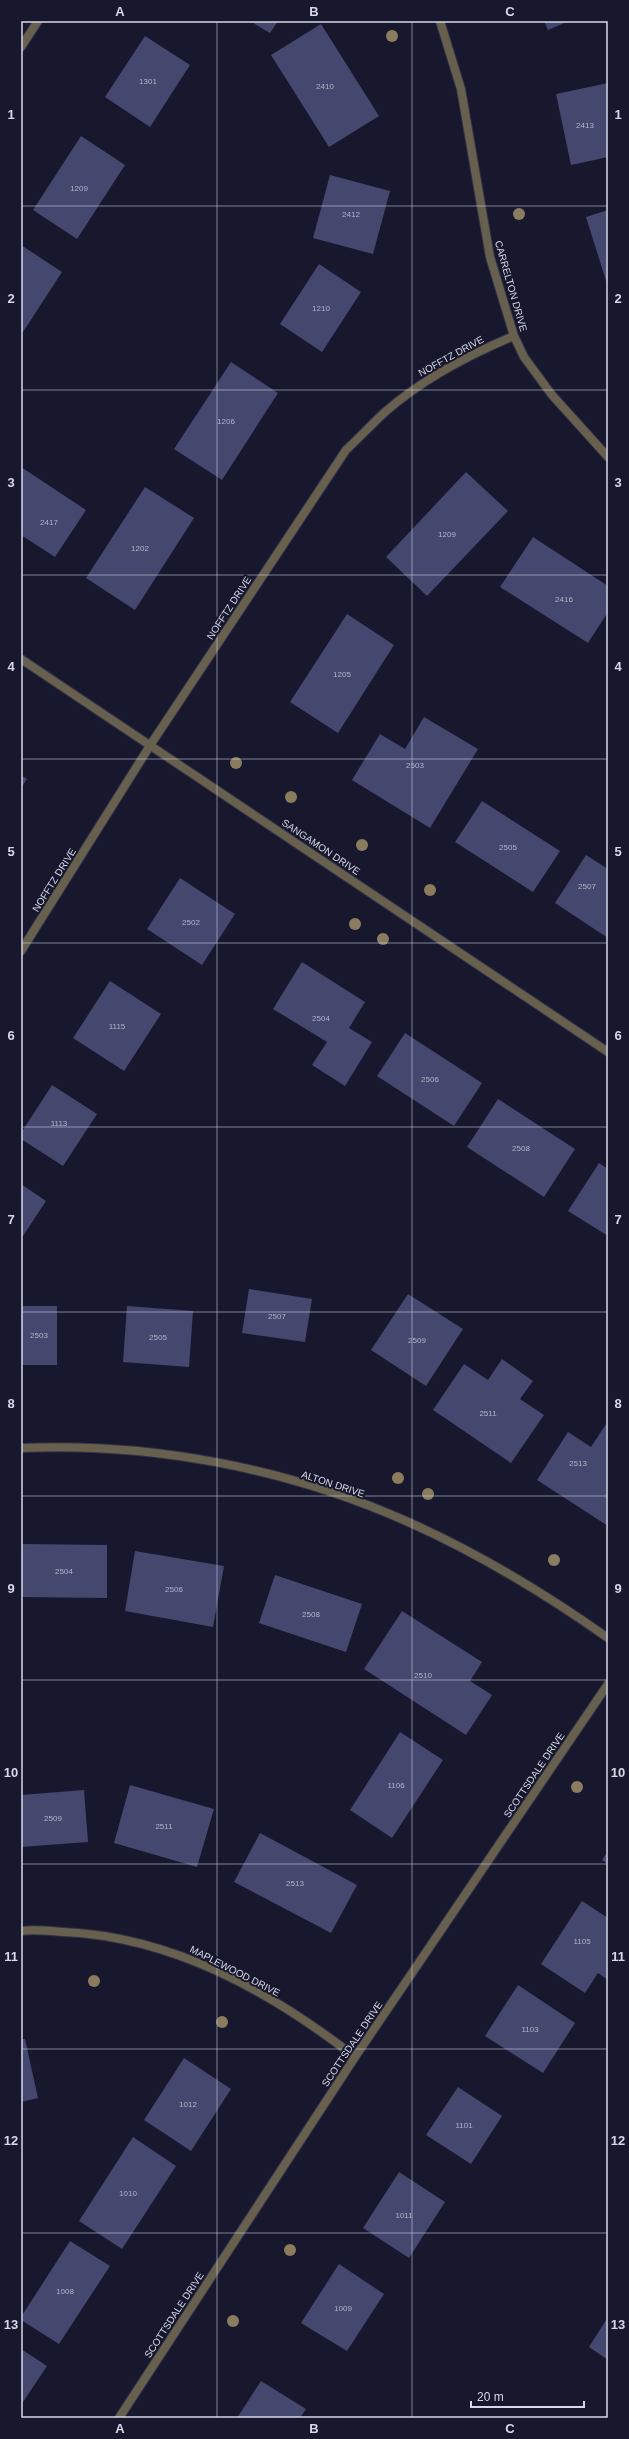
<svg xmlns="http://www.w3.org/2000/svg" width="629" height="2439" viewBox="0 0 629 2439" font-family="Helvetica,sans-serif">
<style>
.building{fill:#44476e}
.lines{fill:none;stroke-linecap:round;stroke-linejoin:round}
.minor-casing{stroke:#323347;stroke-width:10}
.tertiary-casing{stroke:#323347;stroke-width:10}
.minor{stroke:#68604f;stroke-width:8}
.tertiary{stroke:#68604f;stroke-width:8}
.tree{fill:#8c7c5f}
.grid{fill:none;stroke:#d6d8e7;stroke-width:1;stroke-opacity:0.55}
.labels{text-anchor:middle;dominant-baseline:central;stroke-width:4;stroke-linejoin:round;paint-order:stroke}
.number-label{font-size:8px;fill:#b2b4c9}
.street-label{font-size:10px;fill:#d6d8e7;stroke:#17182d}
.neatline{fill:none;stroke:#d6d8e7;stroke-width:1.5}
.grid-label{font-size:13px;text-anchor:middle;font-weight:bold;fill:#d6d8e7}
</style>
<rect width="100%" height="100%" fill="#17182d"/>
<path class="building" d="M250 21H278L270 33Z
M544 21H569L548 30Z
M321 24 379 116 329 147 271 55Z
M145 36 190 65 150 127 105 97Z
M608 83V157L571 165 556 94Z
M81 136 125 165 77 239 33 210Z
M330 175 390 191 373 254 313 238Z
M608 210V287L586 217Z
M21 245 62 272 21 335Z
M319 264 361 292 322 352 280 324Z
M231 362 278 393 222 480 174 449Z
M21 467 86 510 55 557 21 535Z
M466 472 508 511 427 596 386 557Z
M145 487 194 518 135 610 86 578Z
M533 537 608 586V612L588 643 500 587Z
M347 614 394 645 338 733 290 702Z
M424 717 478 749 430 828 352 780 380 734 405 749Z
M21 775 27 779 21 788Z
M482 801 560 851 533 892 455 842Z
M586 855 608 869V938L555 903Z
M180 878 235 914 202 965 147 929Z
M302 962 365 1002 349 1028 372 1042 345 1086 312 1065 327 1042 273 1009Z
M110 981 161 1014 124 1071 73 1038Z
M405 1033 482 1083 454 1126 377 1076Z
M52 1085 97 1114 63 1166 21 1139V1133Z
M498 1099 575 1149 544 1197 467 1147Z
M599 1163 608 1169V1236L568 1211Z
M21 1184 46 1201 21 1239Z
M249 1289 312 1299 305 1342 242 1333Z
M408 1294 463 1329 426 1386 371 1350Z
M21 1306H57V1365H21Z
M127 1306 193 1311 189 1367 123 1362Z
M502 1359 533 1381 520 1399 544 1415 511 1463 433 1410 464 1364 488 1380Z
M606 1424 608 1425V1526L537 1480 568 1432 591 1447Z
M21 1544 107 1545V1598L21 1597Z
M135 1551 224 1566 213 1627 125 1611Z
M275 1575 362 1604 346 1652 259 1623Z
M402 1611 482 1662 470 1681 492 1695 466 1735 364 1669Z
M400 1732 443 1760 392 1838 350 1810Z
M130 1785 214 1809 197 1867 114 1843Z
M84 1790 88 1842 21 1847V1795Z
M260 1833 357 1885 331 1933 234 1882Z
M608 1851V1864L602 1860Z
M582 1901 608 1918V1980L598 1973 585 1993 541 1964Z
M518 1985 575 2023 543 2073 485 2036Z
M21 2039H25L38 2098 21 2102Z
M184 2058 231 2089 191 2151 144 2120Z
M458 2087 502 2116 471 2164 426 2135Z
M133 2137 176 2166 122 2249 79 2221Z
M399 2172 445 2202 409 2258 363 2228Z
M70 2241 110 2266 59 2344 21 2320V2317Z
M339 2264 384 2294 347 2351 301 2323Z
M608 2317V2360L589 2347Z
M21 2349 47 2366 21 2405Z
M261 2381 306 2409 300 2418H237Z"/>
<g class="lines">
<defs>
<path id="minor" d="M440 21 461 89 490 257 514 336 524 357 552 395 608 457
M21 659 608 1052
M21 951 151 744 346 450C359 438 372 424 385 412 423 379 468 355 514 336
M21 1448C151 1442 286 1468 406 1521 474 1551 547 1595 608 1638
M21 1931C35 1929 49 1931 64 1932 173 1937 270 1991 355 2057
M119 2418 355 2057 608 1684"/>
<path id="tertiary" d="M21 47 38 21"/>
</defs>
<use href="#minor" class="minor-casing"/>
<use href="#tertiary" class="tertiary-casing"/>
<use href="#minor" class="minor"/>
<use href="#tertiary" class="tertiary"/>
</g>
<g class="tree">
<circle cx="392" cy="36" r="6"/>
<circle cx="519" cy="214" r="6"/>
<circle cx="236" cy="763" r="6"/>
<circle cx="291" cy="797" r="6"/>
<circle cx="362" cy="845" r="6"/>
<circle cx="430" cy="890" r="6"/>
<circle cx="355" cy="924" r="6"/>
<circle cx="383" cy="939" r="6"/>
<circle cx="398" cy="1478" r="6"/>
<circle cx="428" cy="1494" r="6"/>
<circle cx="554" cy="1560" r="6"/>
<circle cx="577" cy="1787" r="6"/>
<circle cx="94" cy="1981" r="6"/>
<circle cx="222" cy="2022" r="6"/>
<circle cx="290" cy="2250" r="6"/>
<circle cx="233" cy="2321" r="6"/>
</g>
<path class="grid" d="M217 21V2418M412 21V2418M21 206H608M21 390H608M21 575H608M21 759H608M21 943H608M21 1127H608M21 1312H608M21 1496H608M21 1680H608M21 1864H608M21 2049H608M21 2233H608"/>
<g class="labels">
<g class="number-label">
<text x="148" y="81">1301</text>
<text x="325" y="86">2410</text>
<text x="585" y="125">2413</text>
<text x="79" y="188">1209</text>
<text x="351" y="214">2412</text>
<text x="321" y="308">1210</text>
<text x="226" y="421">1206</text>
<text x="49" y="522">2417</text>
<text x="447" y="534">1209</text>
<text x="140" y="548">1202</text>
<text x="564" y="599">2416</text>
<text x="342" y="674">1205</text>
<text x="415" y="765">2503</text>
<text x="508" y="847">2505</text>
<text x="587" y="886">2507</text>
<text x="191" y="922">2502</text>
<text x="321" y="1018">2504</text>
<text x="117" y="1026">1115</text>
<text x="430" y="1079">2506</text>
<text x="59" y="1123">1113</text>
<text x="521" y="1148">2508</text>
<text x="277" y="1316">2507</text>
<text x="39" y="1335">2503</text>
<text x="158" y="1337">2505</text>
<text x="417" y="1340">2509</text>
<text x="488" y="1413">2511</text>
<text x="578" y="1463">2513</text>
<text x="64" y="1571">2504</text>
<text x="174" y="1589">2506</text>
<text x="311" y="1614">2508</text>
<text x="423" y="1675">2510</text>
<text x="396" y="1785">1106</text>
<text x="53" y="1818">2509</text>
<text x="164" y="1826">2511</text>
<text x="295" y="1883">2513</text>
<text x="582" y="1941">1105</text>
<text x="530" y="2029">1103</text>
<text x="188" y="2104">1012</text>
<text x="464" y="2125">1101</text>
<text x="128" y="2193">1010</text>
<text x="404" y="2215">1011</text>
<text x="65" y="2291">1008</text>
<text x="343" y="2308">1009</text>
</g>
<g class="street-label">
<text transform="translate(511 286) rotate(74)">CARRELTON DRIVE</text>
<text transform="translate(451 356) rotate(-29)">NOFFTZ DRIVE</text>
<text transform="translate(229 608) rotate(-57)">NOFFTZ DRIVE</text>
<text transform="translate(321 847) rotate(34)">SANGAMON DRIVE</text>
<text transform="translate(54 880) rotate(-58)">NOFFTZ DRIVE</text>
<text transform="translate(333 1484) rotate(18)">ALTON DRIVE</text>
<text transform="translate(534 1775) rotate(-56)">SCOTTSDALE DRIVE</text>
<text transform="translate(235 1971) rotate(27)">MAPLEWOOD DRIVE</text>
<text transform="translate(352 2044) rotate(-56)">SCOTTSDALE DRIVE</text>
<text transform="translate(174 2315) rotate(-57)">SCOTTSDALE DRIVE</text>
</g>
</g>
<rect width="629" height="2439" fill="none" stroke="#17182d" stroke-width="44"/>
<path d="M471 2401v6h113v-6" fill="none" stroke="#d6d8e7" stroke-width="2"/>
<text x="477" y="2401" font-size="12" fill="#d6d8e7" stroke="#17182d" stroke-width="3" paint-order="stroke">20 m</text>
<rect x="22" y="22" width="585" height="2395" class="neatline"/>
<g class="grid-label">
<text x="120" y="16">A</text>
<text x="314" y="16">B</text>
<text x="510" y="16">C</text>
<text x="11" y="119">1</text>
<text x="618" y="119">1</text>
<text x="11" y="303">2</text>
<text x="618" y="303">2</text>
<text x="11" y="487">3</text>
<text x="618" y="487">3</text>
<text x="11" y="671">4</text>
<text x="618" y="671">4</text>
<text x="11" y="856">5</text>
<text x="618" y="856">5</text>
<text x="11" y="1040">6</text>
<text x="618" y="1040">6</text>
<text x="11" y="1224">7</text>
<text x="618" y="1224">7</text>
<text x="11" y="1408">8</text>
<text x="618" y="1408">8</text>
<text x="11" y="1593">9</text>
<text x="618" y="1593">9</text>
<text x="11" y="1777">10</text>
<text x="618" y="1777">10</text>
<text x="11" y="1961">11</text>
<text x="618" y="1961">11</text>
<text x="11" y="2145">12</text>
<text x="618" y="2145">12</text>
<text x="11" y="2329">13</text>
<text x="618" y="2329">13</text>
<text x="120" y="2433">A</text>
<text x="314" y="2433">B</text>
<text x="510" y="2433">C</text>
</g>
</svg>
